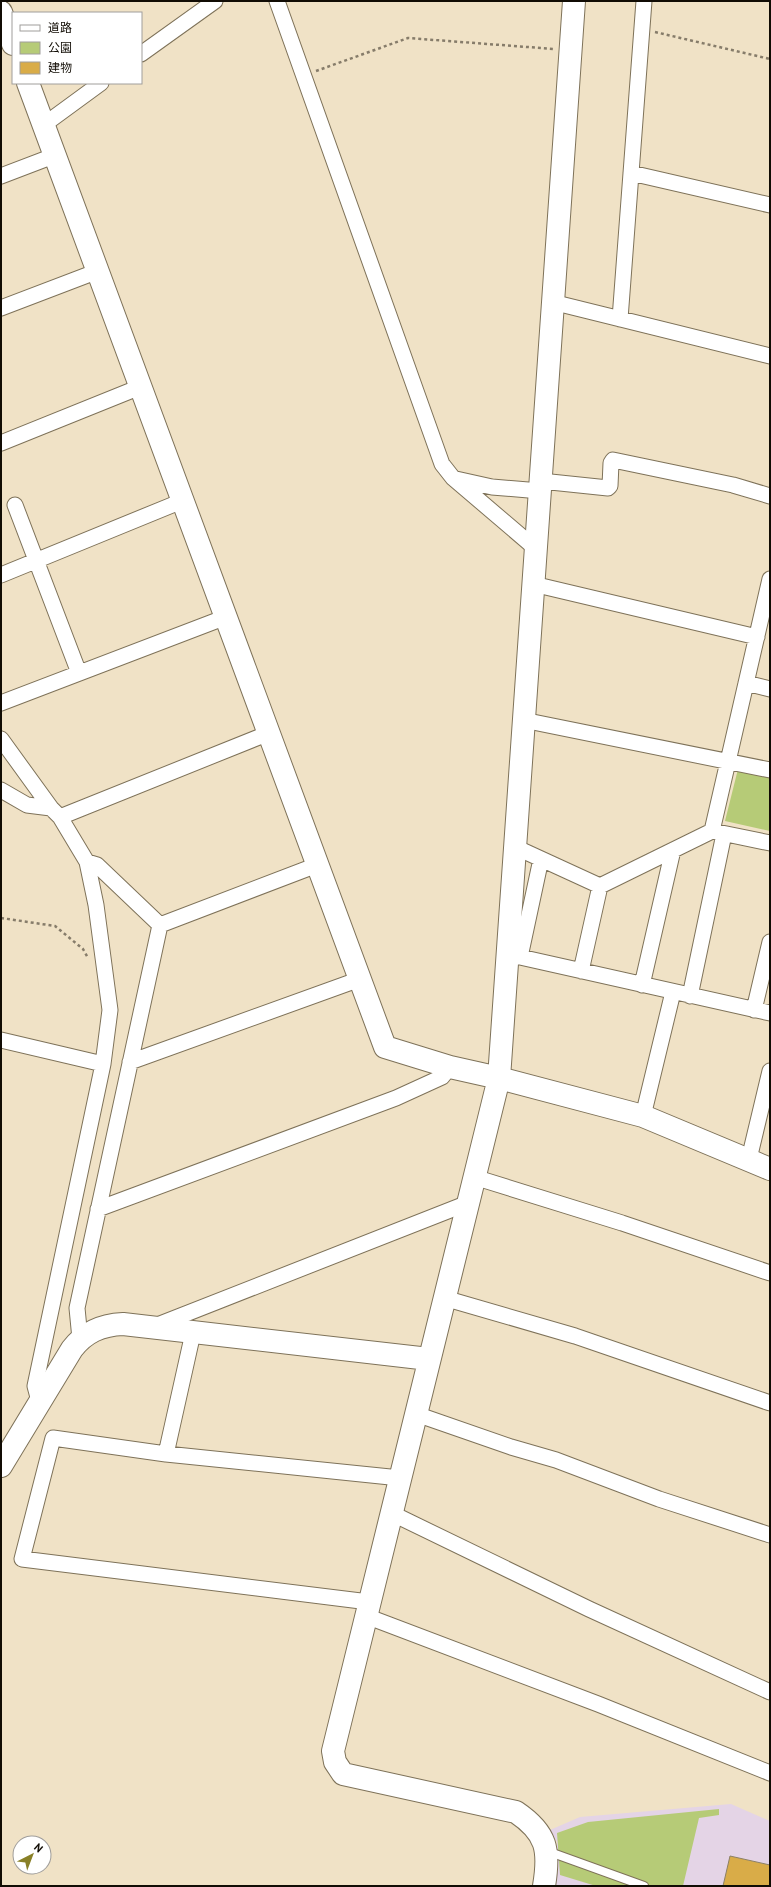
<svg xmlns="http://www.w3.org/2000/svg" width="771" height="1887" viewBox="0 0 771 1887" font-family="'PT Sans','Noto Sans JP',sans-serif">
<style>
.industrial{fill:#e4d4e6}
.green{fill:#b6cb77}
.building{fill:#d9ac48;stroke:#8c8066}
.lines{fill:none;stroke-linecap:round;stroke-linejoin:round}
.lane-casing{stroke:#7e7259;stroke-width:10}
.street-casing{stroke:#7e7259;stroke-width:17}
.secondary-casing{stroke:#7e7259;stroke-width:24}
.path{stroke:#867c6a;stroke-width:2.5;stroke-dasharray:3 3;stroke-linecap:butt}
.lane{stroke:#fff;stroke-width:8}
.street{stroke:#fff;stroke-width:15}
.secondary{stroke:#fff;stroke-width:22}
</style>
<rect width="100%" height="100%" fill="#f0e2c6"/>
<path class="industrial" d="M731 1804 770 1821V1886H554L557 1862V1842L550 1830 580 1817Z"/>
<path class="green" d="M738 769 770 776V831L725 821Z
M719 1809V1815L699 1818 683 1886H596L560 1875 557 1833 588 1822Z"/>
<path class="building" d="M730 1856 770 1865V1886H723Z"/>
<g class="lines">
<defs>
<path id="lane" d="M547 1851 644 1886"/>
<path id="street" d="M277 1 442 464 453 478 535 548
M141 54 215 1
M45 124 101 83
M631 173 770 205
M1 176 56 155
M552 302 770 356
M1 308 98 271
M620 319 644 1
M1 443 140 387
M456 479 492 487 540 491
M541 481 608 488 610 486 611 463 613 460 733 485 770 496
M15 505 79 673
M1 575 182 501
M533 584 757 637
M746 683 770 689
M1 703 226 617
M523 720 770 770
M1 739 51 808 60 817 87 862 96 905 110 1010 103 1064 35 1386 39 1401
M1 790 27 805 51 808
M60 817 269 733
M712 831 770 579
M515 847 600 886 712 831 770 843
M87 862 97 865 160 925 317 865
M507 957H520L770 1013
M520 957 541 859
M581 971 600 886
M642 985 673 850
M690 996 724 834
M754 1010 770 942
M1 1040 103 1064
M130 1062 360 979
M643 1116 673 992
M749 1159 770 1071
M474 1177 622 1223 770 1273
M98 1209 396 1098 442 1077 450 1067
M444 1298 575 1336 770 1403
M155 1326 468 1203
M80 1339 77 1308 160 925
M416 1414 511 1447 556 1460 659 1499 770 1535
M166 1454 193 1333
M391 1513 589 1609 770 1692
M369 1602 22 1559 53 1438 166 1454 400 1478
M366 1616 598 1704 770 1773"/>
<path id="secondary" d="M1 12 13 44
M28 83 385 1047 450 1067 499 1078 643 1116 770 1169
M1 1466 72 1349C85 1332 101 1325 123 1324L429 1359
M544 1886C550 1850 547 1833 516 1812L343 1774 335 1762 333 1751 499 1078 574 1"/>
</defs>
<use href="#lane" class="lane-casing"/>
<use href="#street" class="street-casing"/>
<use href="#secondary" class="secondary-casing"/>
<path class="path" d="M655 32 770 59
M316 71 408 38 554 49
M1 918 55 926 83 949 88 958"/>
<use href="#lane" class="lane"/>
<use href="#street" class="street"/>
<use href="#secondary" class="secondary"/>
</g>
<rect width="771" height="1887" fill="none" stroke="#110c04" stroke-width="4"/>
<rect x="12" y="12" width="130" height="72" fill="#ffffff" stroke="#a09e9b"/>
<rect x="20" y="25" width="20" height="6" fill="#ffffff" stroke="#a09e9b"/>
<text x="48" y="32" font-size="12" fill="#110c04">道路</text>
<rect x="20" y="42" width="20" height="12" fill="#b6cb77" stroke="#a09e9b"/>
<text x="48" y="52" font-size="12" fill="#110c04">公園</text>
<rect x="20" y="62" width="20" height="12" fill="#d9ac48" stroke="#a09e9b"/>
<text x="48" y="72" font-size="12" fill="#110c04">建物</text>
<g transform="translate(32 1855) rotate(42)"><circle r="19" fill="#ffffff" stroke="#a09e9b"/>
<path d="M0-3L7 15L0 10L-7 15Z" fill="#898027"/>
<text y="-6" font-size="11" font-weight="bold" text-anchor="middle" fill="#110c04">N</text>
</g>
</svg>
